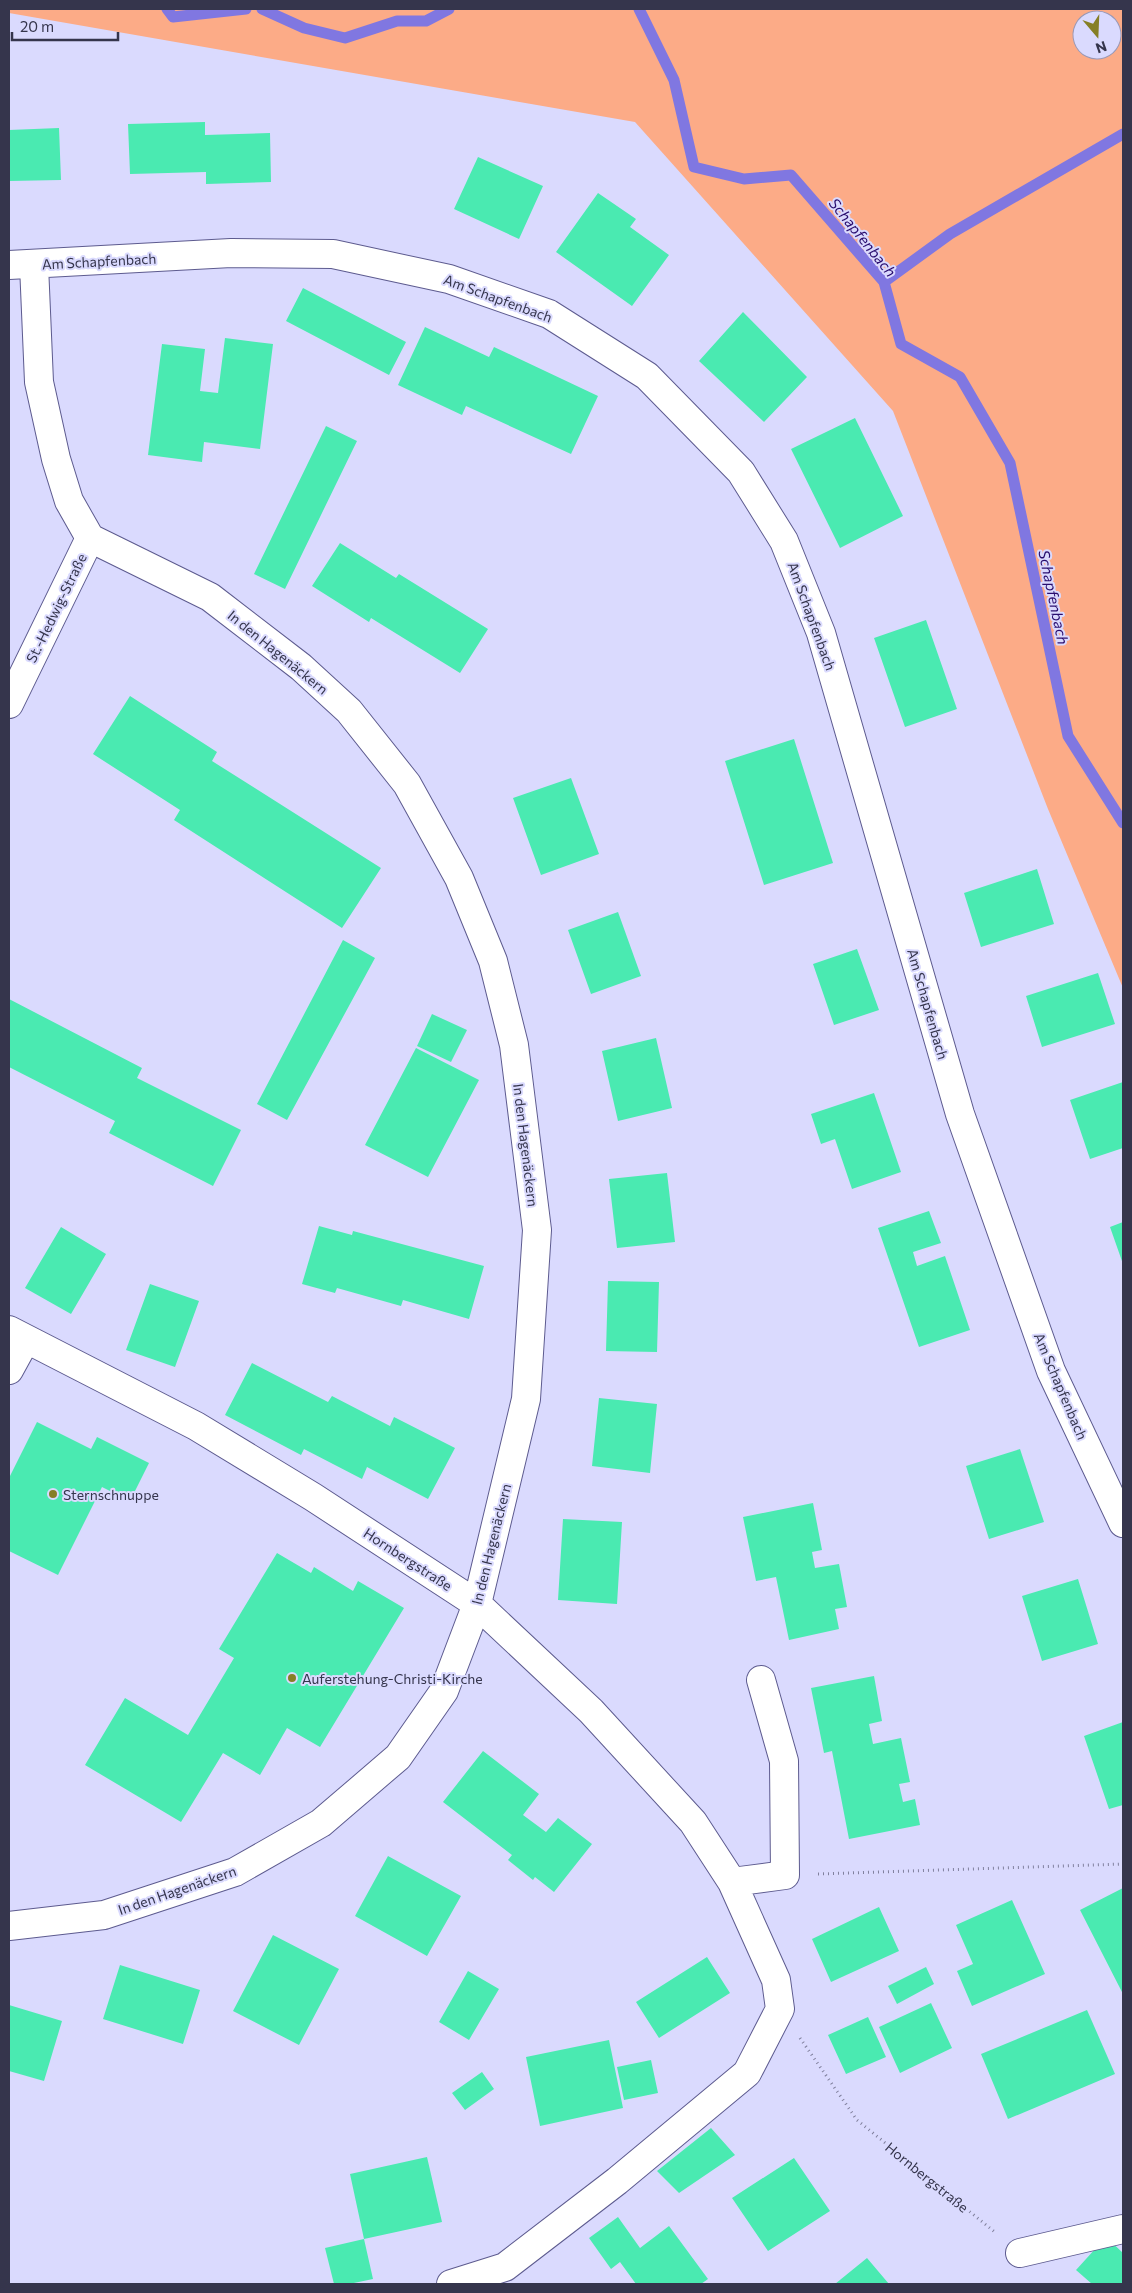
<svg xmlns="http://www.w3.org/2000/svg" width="1132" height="2293" viewBox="0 0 1132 2293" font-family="Commissioner,sans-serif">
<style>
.green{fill:#fcab87;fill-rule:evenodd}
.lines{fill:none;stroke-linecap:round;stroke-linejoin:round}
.stream{stroke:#8077e1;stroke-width:11}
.building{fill:#4aeab1}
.street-casing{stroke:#5d5b8f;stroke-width:30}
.path{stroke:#80809d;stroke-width:3;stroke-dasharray:1 4;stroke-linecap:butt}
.street{stroke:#fff;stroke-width:28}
.poi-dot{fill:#867f26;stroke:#dadafe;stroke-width:2}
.labels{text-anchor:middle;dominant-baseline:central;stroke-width:4;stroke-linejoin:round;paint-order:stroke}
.street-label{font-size:14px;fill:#35354c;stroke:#dadafe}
.poi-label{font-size:14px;fill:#35354c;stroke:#dadafe;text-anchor:start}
.water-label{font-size:15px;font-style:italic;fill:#280c6d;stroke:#dadafe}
</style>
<rect width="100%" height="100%" fill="#dadafe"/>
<path class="green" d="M9 9H1123V988L1048 809 893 411 635 122 9 13ZM1082 20H1112V50H1082Z"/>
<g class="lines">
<path class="stream" d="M167 9 173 17 246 9
M262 9 304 28 345 38 397 21H426L449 9
M639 9 674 80 694 167 744 179 791 175 884 282 901 344 960 377 1010 463 1068 736 1123 823
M884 282 950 234 1123 134"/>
</g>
<path class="building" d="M205 122V135L270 133 271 182 206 184V172L130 174 128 124Z
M59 128 61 180 9 181V130Z
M478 157 543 186 519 239 454 209Z
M598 193 636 219 630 227 669 255 632 306 556 252Z
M303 288 406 342 389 375 286 321Z
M743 312 807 377 764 422 699 361Z
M425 327 489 357 494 347 598 396 571 454 466 406 462 415 398 385Z
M225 338 273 344 260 449 204 442 202 462 148 455 162 344 205 349 200 391 218 393Z
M855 418 903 516 840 548 791 449Z
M326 426 357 441 285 589 254 574Z
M340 543 396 578 399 574 488 629 460 673 371 618 369 622 312 586Z
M926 620 957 709 905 727 874 638Z
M130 696 217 752 212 761 381 868 342 928 174 820 180 810 93 754Z
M794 739 833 863 764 885 725 761Z
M571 778 599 854 541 875 513 798Z
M1037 869 1054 924 981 947 964 893Z
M618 912 641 976 591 994 568 930Z
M343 940 375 958 287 1120 257 1104Z
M857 949 879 1010 834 1025 813 964Z
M1098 973 1115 1024 1042 1047 1026 996Z
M9 999 142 1068 137 1078 241 1130 213 1186 109 1133 115 1121 9 1067Z
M432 1014 467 1030 451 1062 417 1046Z
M656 1038 672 1108 618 1121 602 1051Z
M416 1048 479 1080 428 1177 365 1145Z
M1123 1082V1148L1090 1159 1070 1100Z
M874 1093 901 1172 852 1189 835 1139 821 1144 811 1114Z
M667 1173 675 1242 617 1248 609 1179Z
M929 1211 941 1243 913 1252 917 1266 945 1256 970 1330 919 1347 878 1228Z
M1123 1222V1264L1110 1227Z
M319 1226 352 1235 353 1231 484 1266 469 1319 403 1300 401 1306 337 1288 335 1293 302 1284Z
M61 1227 106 1254 71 1314 25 1288Z
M608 1281 659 1282 657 1352 606 1351Z
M150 1284 199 1301 175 1367 126 1350Z
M252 1363 328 1402 332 1396 390 1426 394 1417 455 1448 428 1499 367 1467 362 1479 304 1449 301 1455 225 1415Z
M599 1398 657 1404 650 1473 592 1466Z
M37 1422 91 1449 97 1437 149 1463 130 1501 102 1487 58 1575 9 1551V1478Z
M1020 1449 1044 1522 989 1539 966 1466Z
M813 1503 822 1550 812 1552 815 1568 839 1564 847 1607 835 1609 839 1629 789 1640 776 1577 756 1581 743 1517Z
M563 1519 622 1522 617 1604 558 1600Z
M277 1553 311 1573 314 1567 353 1591 358 1581 404 1608 320 1747 287 1728 260 1775 223 1753 181 1822 85 1765 125 1698 188 1735 234 1658 219 1649Z
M1078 1579 1098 1644 1042 1661 1022 1596Z
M874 1676 882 1721 869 1724 873 1744 901 1738 910 1782 899 1784 903 1802 915 1799 920 1825 849 1839 832 1751 824 1753 811 1688Z
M1123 1722V1805L1109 1809 1084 1736Z
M483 1751 539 1794 523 1815 546 1832 558 1818 592 1844 554 1892 535 1877 533 1880 508 1860 512 1855 443 1802Z
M388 1856 461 1896 427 1956 355 1916Z
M1123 1888V1994L1080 1910Z
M1012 1900 1045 1974 972 2006 957 1971 973 1964 956 1925Z
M879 1907 899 1951 831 1982 812 1939Z
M273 1935 339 1969 299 2045 233 2011Z
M707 1957 730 1993 659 2038 636 2002Z
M120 1965 200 1990 183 2044 103 2019Z
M926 1967 934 1984 897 2004 888 1986Z
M468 1971 499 1989 469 2040 439 2022Z
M931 2003 952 2048 900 2073 879 2027Z
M9 2005 62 2021 44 2081 9 2071Z
M1087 2010 1115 2074 1008 2119 981 2054Z
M868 2017 886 2057 846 2074 828 2035Z
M609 2040 623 2108 540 2126 526 2057Z
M651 2060 658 2093 624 2100 617 2067Z
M482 2072 494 2089 465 2110 452 2093Z
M711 2128 735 2155 679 2193 657 2171Z
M427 2157 442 2222 364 2239 350 2174Z
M794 2158 830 2211 768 2251 732 2198Z
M618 2217 640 2248 669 2226 708 2279 701 2284H636L620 2262 611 2269 589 2238Z
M1106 2237 1123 2253 1122 2284H1092L1076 2270Z
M364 2239 373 2279 349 2284H334L325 2248Z
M867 2258 889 2284H835Z"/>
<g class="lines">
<defs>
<path id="street" d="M9 265 231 253 333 254 449 279 549 314 647 376 741 472 784 541 821 633 960 1114 1051 1371 1123 1523
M9 704 90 538
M9 1330 196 1426 313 1497 477 1604 591 1711 693 1822 732 1882 776 1980 780 2009 747 2073 617 2181 505 2267 451 2284
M9 1370 26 1339
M732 1882 785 1875 784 1761 761 1680
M9 1926 104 1915 235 1872 321 1823 398 1757 444 1691 477 1604 526 1399 537 1230 514 1045 493 961 459 878 407 784 349 711 301 667 210 597 90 538 69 501 56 459 39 382 34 265
M1020 2253 1123 2229"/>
</defs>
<use href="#street" class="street-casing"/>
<path class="path" d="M818 1874 1123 1864
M800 2038 857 2120 996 2233"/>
<use href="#street" class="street"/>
</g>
<g class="poi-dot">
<circle cx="53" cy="1494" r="5"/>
<circle cx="292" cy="1678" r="5"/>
</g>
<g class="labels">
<g class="street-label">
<text transform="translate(99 261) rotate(-3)">Am Schapfenbach</text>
<text transform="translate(498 298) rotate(20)">Am Schapfenbach</text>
<text transform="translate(56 608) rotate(-64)">St.-Hedwig-Straße</text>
<text transform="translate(812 616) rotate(70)">Am Schapfenbach</text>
<text transform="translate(278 652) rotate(39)">In den Hagenäckern</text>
<text transform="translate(928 1004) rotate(74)">Am Schapfenbach</text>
<text transform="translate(526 1145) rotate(83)">In den Hagenäckern</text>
<text transform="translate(1061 1386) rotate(67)">Am Schapfenbach</text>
<text transform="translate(491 1544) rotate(-76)">In den Hagenäckern</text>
<text transform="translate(408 1559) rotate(33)">Hornbergstraße</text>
<text transform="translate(177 1890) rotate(-19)">In den Hagenäckern</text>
<text transform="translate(927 2177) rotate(39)">Hornbergstraße</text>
</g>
<g class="poi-label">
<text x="63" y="1494">Sternschnuppe</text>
<text x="302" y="1678">Auferstehung-Christi-Kirche</text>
</g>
<g class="water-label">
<text transform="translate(863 237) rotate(51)">Schapfenbach</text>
<text transform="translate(1054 597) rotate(78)">Schapfenbach</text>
</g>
</g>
<rect width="1132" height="2293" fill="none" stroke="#35354c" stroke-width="20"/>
<g transform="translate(1097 35) rotate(161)"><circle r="24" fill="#dadafe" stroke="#9898b7"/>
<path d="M0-4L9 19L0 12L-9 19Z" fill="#867f26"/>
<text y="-8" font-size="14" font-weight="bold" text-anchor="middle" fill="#35354c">N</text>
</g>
<path d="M12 32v8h106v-8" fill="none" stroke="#35354c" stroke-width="2.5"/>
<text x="20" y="32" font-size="15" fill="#35354c" stroke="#dadafe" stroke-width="4" paint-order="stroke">20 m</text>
</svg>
